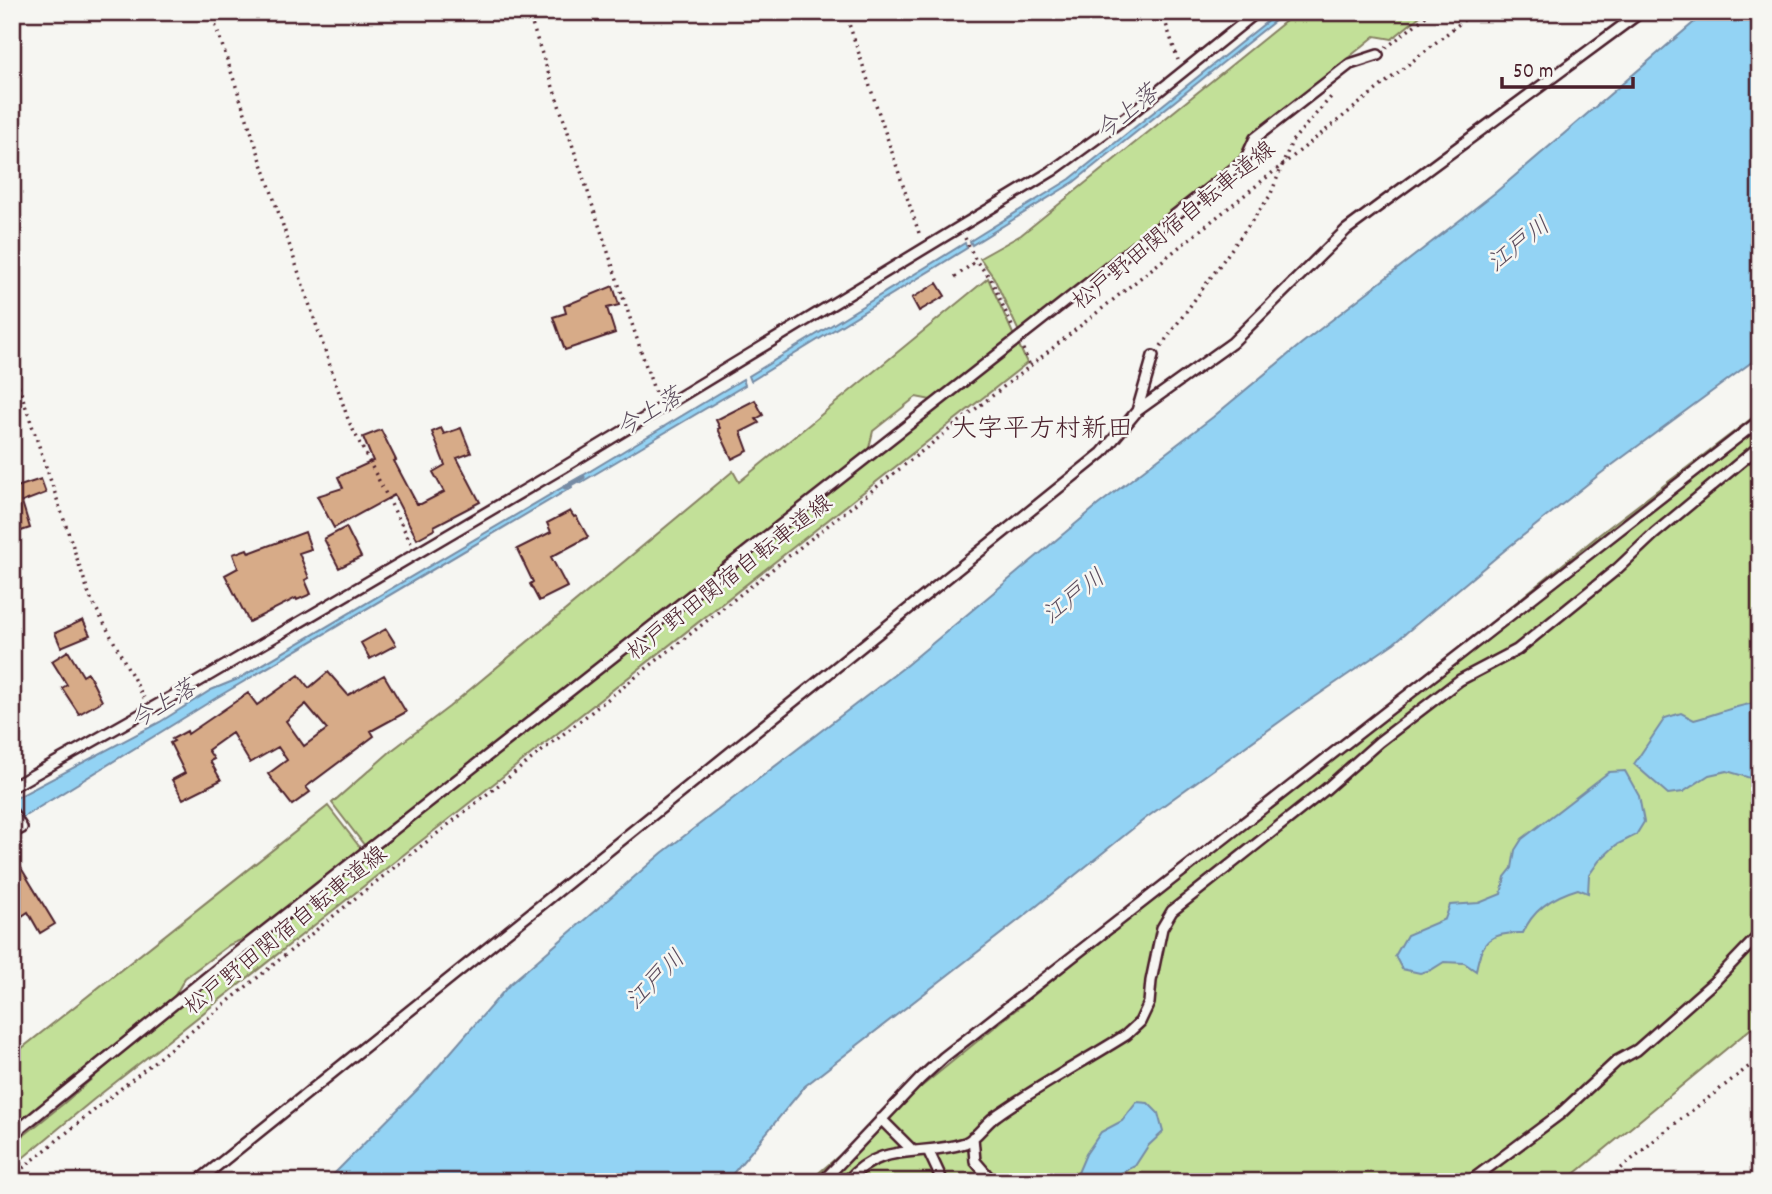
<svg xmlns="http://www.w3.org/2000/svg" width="1772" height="1194" viewBox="0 0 1772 1194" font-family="Dekko,'Klee One',sans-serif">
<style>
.green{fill:#c2e098;stroke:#868062;stroke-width:2}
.water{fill:#93d3f4;stroke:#768ba4;stroke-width:2}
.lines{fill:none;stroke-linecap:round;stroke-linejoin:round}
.stream{stroke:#768ba4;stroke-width:5}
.building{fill:#d7ab88;stroke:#4a1f2b;stroke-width:2;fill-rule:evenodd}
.lane-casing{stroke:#4a1f2b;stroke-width:14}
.path{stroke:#4a1f2b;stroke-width:3.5;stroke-dasharray:2 5;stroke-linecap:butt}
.lane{stroke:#f6f6f2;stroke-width:9}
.labels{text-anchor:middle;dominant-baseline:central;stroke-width:5;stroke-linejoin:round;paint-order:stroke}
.street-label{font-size:23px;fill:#4a1f2b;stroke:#f6f6f2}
.water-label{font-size:24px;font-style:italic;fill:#5c4c5d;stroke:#f6f6f2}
.quarter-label{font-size:26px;fill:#4a1f2b;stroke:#f6f6f2}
</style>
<rect width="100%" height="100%" fill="#f6f6f2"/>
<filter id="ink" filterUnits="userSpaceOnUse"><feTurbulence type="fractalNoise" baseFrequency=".0143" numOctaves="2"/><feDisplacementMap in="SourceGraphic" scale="14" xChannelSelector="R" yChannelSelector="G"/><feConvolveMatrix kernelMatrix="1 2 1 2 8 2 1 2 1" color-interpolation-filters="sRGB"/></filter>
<g filter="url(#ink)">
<path class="green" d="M1297 12H1425L1392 39 1375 36 1251 137 1242 157 1019 332 994 278 980 258 1021 235Z
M988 278 1014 336 931 400 916 397 873 431 868 452 365 846 332 803 391 751 449 707 733 471 739 482Z
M1018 343 1027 363 317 923 93 1100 12 1167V1145L63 1104 167 1013Z
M1760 412V1021L1565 1182H808L894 1109 1600 534Z
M328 806 362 850 251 936 229 945 185 978 174 997 12 1132V1056Z"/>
<path class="water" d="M1279 12H1286L1074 182 972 245 970 241 1070 179Z
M1706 12H1760V356L1600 474 1505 550 1394 643 1296 710 1146 818 1033 909 805 1086 726 1182H326L424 1083 510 984 662 853 903 668 1098 505 1213 417 1301 344 1496 192Z
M965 243 967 248 751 381 749 376Z
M743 379 745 385 580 483 577 479Z
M570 483 572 487 216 698 12 824V800L160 722 211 690 238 679Z
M1760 702V781L1727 771 1709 775 1683 792 1668 794 1634 764 1665 718 1681 713 1694 720C1717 714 1737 705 1760 702Z
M1625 771 1639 796 1644 822 1636 835 1616 845 1599 861 1589 875 1588 893 1578 889C1554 896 1533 909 1523 933 1491 932 1481 940 1476 971L1464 963 1444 962 1431 970 1420 973 1402 969 1395 956 1407 935 1445 919 1450 905 1479 903 1501 894 1505 877 1512 868 1515 850 1522 839 1609 772Z
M1137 1102 1148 1103 1158 1113 1163 1132 1148 1146 1135 1166 1104 1182H1074L1086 1154 1101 1132 1122 1121Z"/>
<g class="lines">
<path class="stream" d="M565 487 583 477"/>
</g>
<path class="building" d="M937 283 945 296 919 311 912 298Z
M613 286 619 305 607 308 615 333 565 350 553 317 566 313 564 306Z
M755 400 763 415 756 419 759 423 741 432 748 451 732 459 718 429 720 428 716 420Z
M441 428 444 434 461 428 471 453 457 458 480 502 434 526 435 529 417 539 394 495 334 528 317 496 343 488 338 477 373 461 363 437 381 430 396 460 394 461 417 504H421L444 492 433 472 445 465 432 432Z
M41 479 46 493 22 502 30 528 12 534V483L16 482 17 487Z
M570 511 574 517 576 516 588 537 551 557 567 587 539 601 530 584 533 582 517 549 551 532 547 523Z
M346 527 361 557 339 568 324 539Z
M305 532 311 549 299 553 309 578 305 580 311 594 297 600 296 598 249 622 225 575 238 568 233 554 247 549 249 553Z
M83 620 90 635 61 647 55 633Z
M386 629 396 645 370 659 361 643Z
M68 651 83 676 88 673 102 701 79 714 62 688 67 685 52 661Z
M328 672 348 695 384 675 406 712 371 731 374 736 306 787 310 792 292 805 268 774 287 760 278 747 250 763 232 733 208 750 214 759 210 761 221 780 183 799 172 780 185 773 170 743 174 741 172 739 187 731 188 734 248 693 257 705 299 675 309 688ZM306 704 327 729 304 746 286 721Z
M12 853 55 924 40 933 28 912 22 916 18 909 12 912Z"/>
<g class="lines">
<defs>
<path id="lane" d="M1137 411 1153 356
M12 787 189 687 564 467 1052 171 1129 115 1257 12
M12 812 22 828 12 833
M881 1119 913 1151
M12 1135 243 948 1245 160 1255 138 1350 64 1378 55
M973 1137 975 1161 993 1182
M928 1150 943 1182
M197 1182 1102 453 1137 411 1232 343 1346 230 1641 12
M822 1182 920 1079 944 1057 1760 420
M846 1182C883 1140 919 1158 965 1143 977 1138 986 1122 997 1115 1038 1086 1083 1062 1126 1035L1140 1022 1149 1003 1151 981 1162 928 1172 911 1326 789 1379 742 1460 680 1517 650 1617 569 1654 534 1760 446
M1469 1182 1560 1114 1617 1061 1637 1050 1715 981 1760 934"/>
</defs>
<use href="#lane" class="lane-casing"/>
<path class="path" d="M211 12 349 422 411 543
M528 12 656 396
M845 12 920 236
M1162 12 1178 60
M1386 48 1431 12
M965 238 976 261 991 279 1012 326
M955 277 976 261
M1161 346 1270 196 1292 141 1331 97
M1023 349 1030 366
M12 366 90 597 144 698
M12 1177 358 896 1030 366 1474 12
M1605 1182 1663 1133 1760 1058"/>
<use href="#lane" class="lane"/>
</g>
</g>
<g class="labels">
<g class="street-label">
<text transform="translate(1175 227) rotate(-39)">松戸野田関宿自転車道線</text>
<text transform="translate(731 579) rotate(-38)">松戸野田関宿自転車道線</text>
<text transform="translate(287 932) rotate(-39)">松戸野田関宿自転車道線</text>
</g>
<g class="water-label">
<text transform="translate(1128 114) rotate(-39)">今上落</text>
<text transform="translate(1520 246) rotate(-38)">江戸川</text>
<text transform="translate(650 414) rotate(-31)">今上落</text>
<text transform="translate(1075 598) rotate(-38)">江戸川</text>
<text transform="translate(164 706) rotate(-31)">今上落</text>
<text transform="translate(657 981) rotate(-45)">江戸川</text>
</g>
<g class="quarter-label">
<text x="1042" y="430">大字平方村新田</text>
</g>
</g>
<rect width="1772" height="1194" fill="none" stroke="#f6f6f2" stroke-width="42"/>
<rect x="21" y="21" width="1730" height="1152" fill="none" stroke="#4a1f2b" stroke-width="2.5" filter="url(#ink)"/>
<path d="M1502 77v10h131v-10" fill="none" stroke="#4a1f2b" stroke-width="3.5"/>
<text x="1513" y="77" font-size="21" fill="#4a1f2b" stroke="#f6f6f2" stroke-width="5" paint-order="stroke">50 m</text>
</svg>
